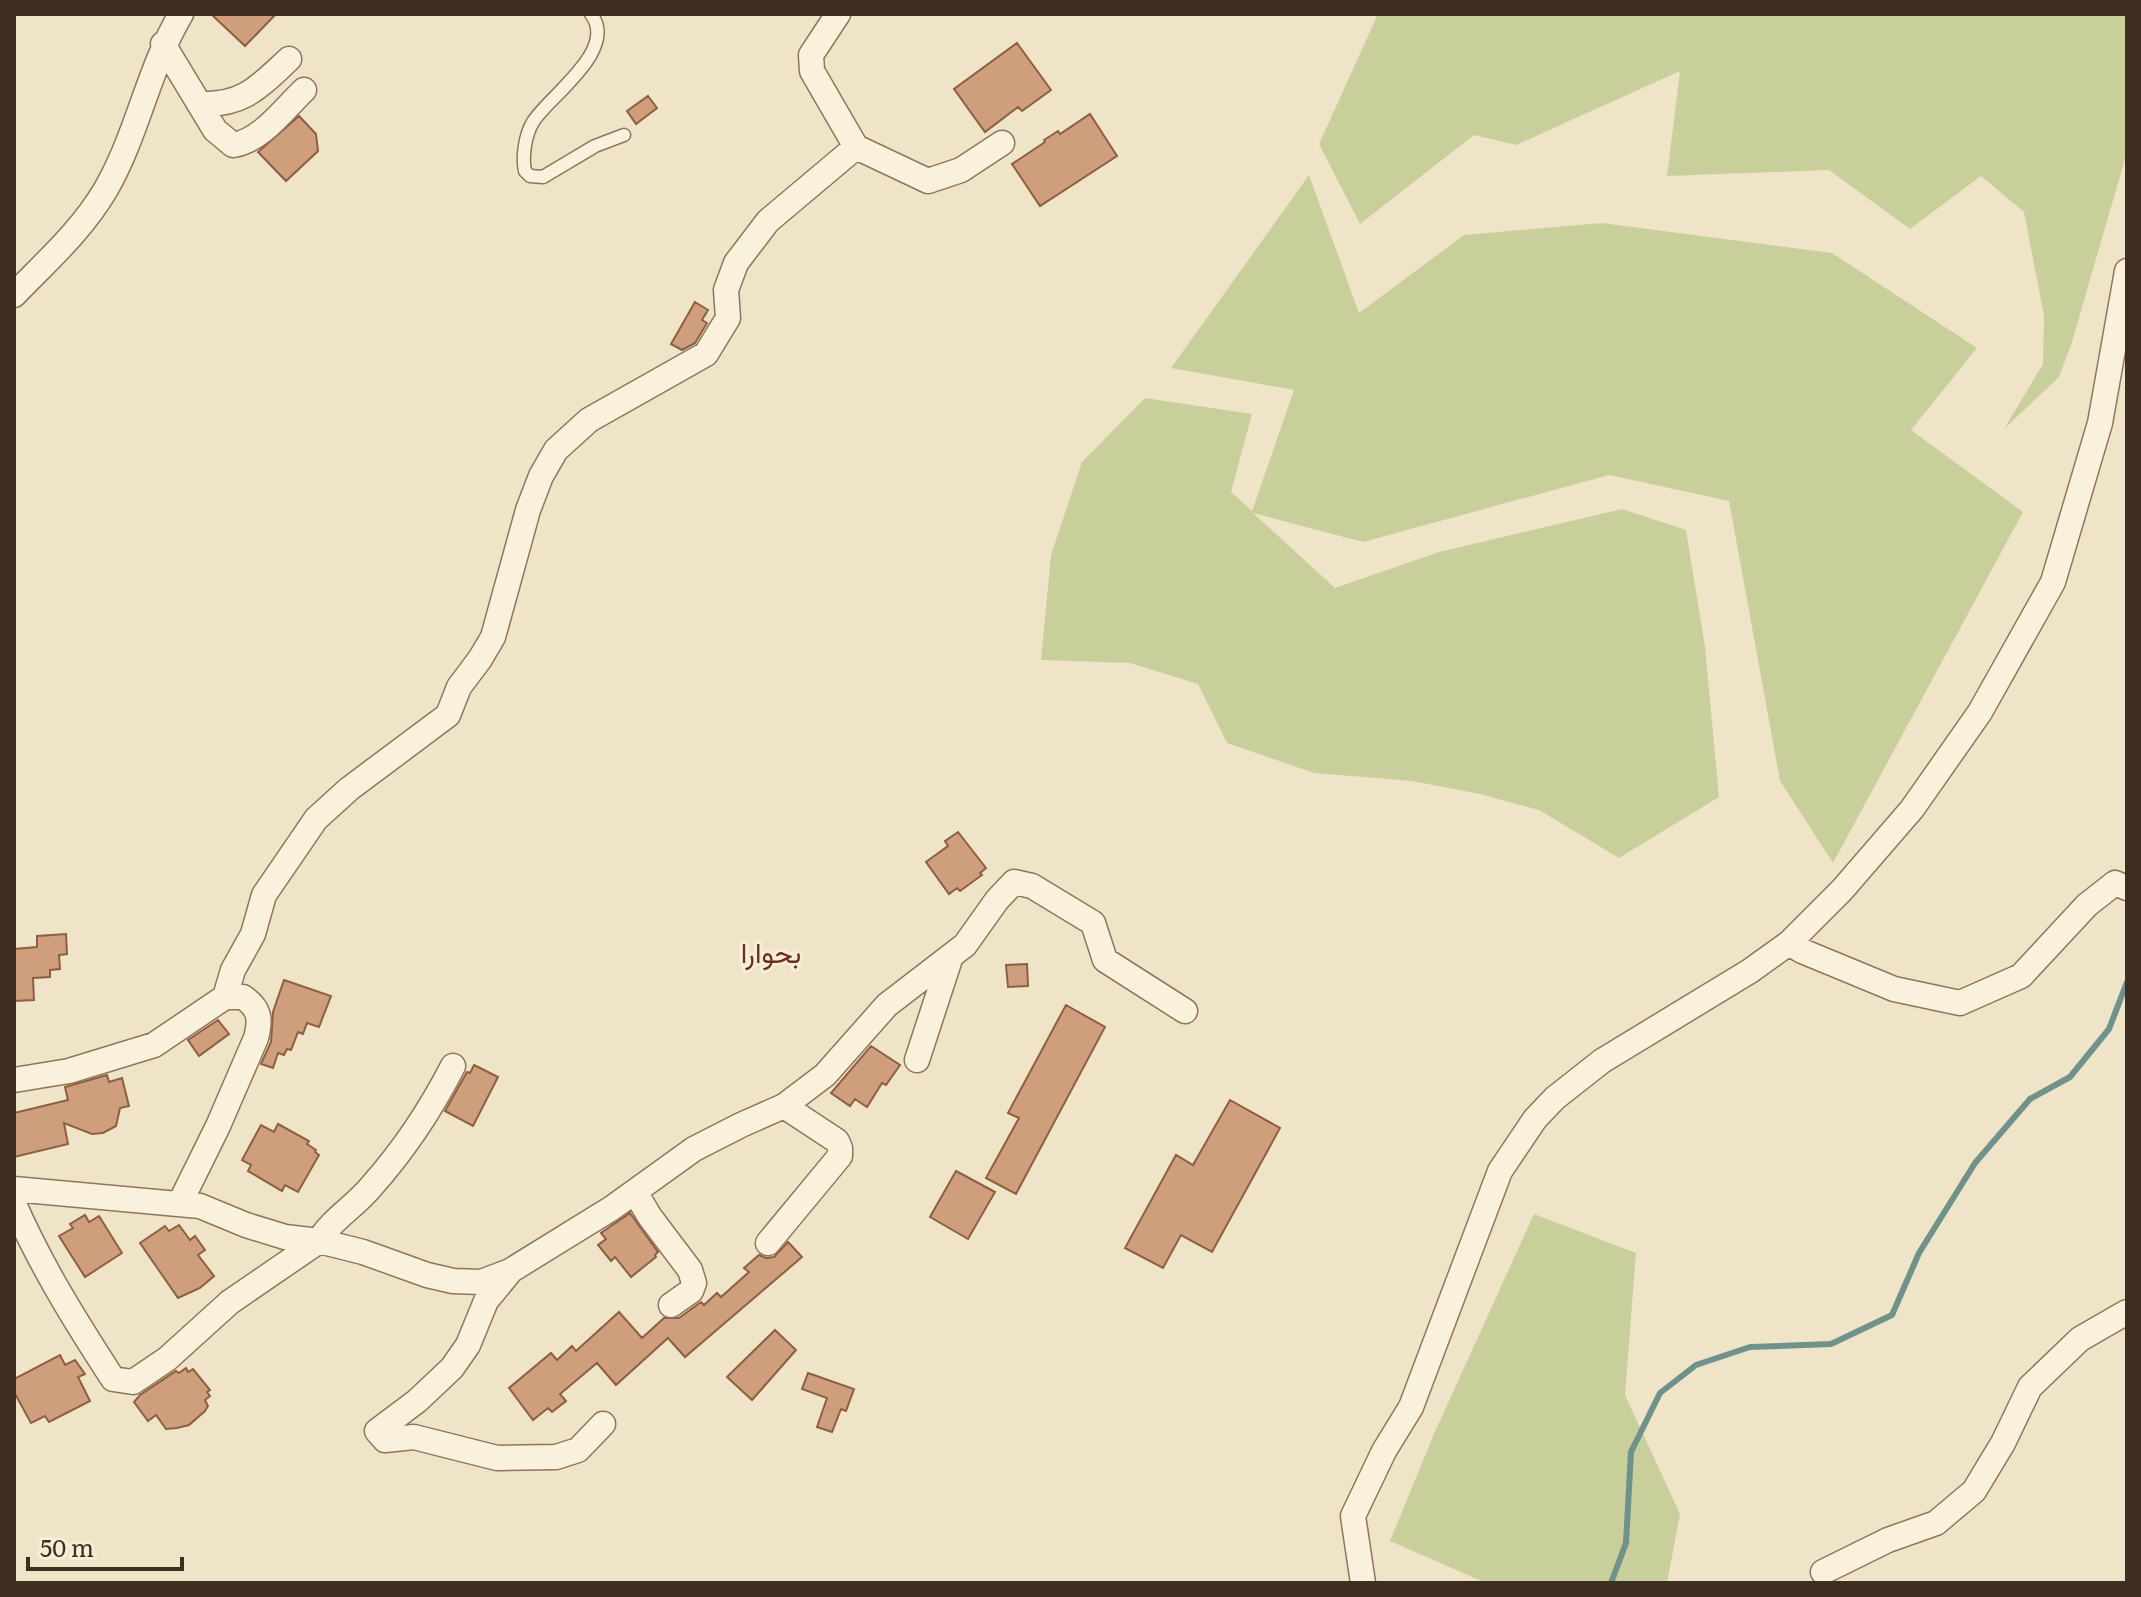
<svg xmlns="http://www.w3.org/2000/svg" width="2141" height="1597" viewBox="0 0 2141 1597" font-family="Literata,Vazirmatn,serif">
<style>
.green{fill:#c9cf9b}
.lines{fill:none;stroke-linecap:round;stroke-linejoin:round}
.stream{stroke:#6f938a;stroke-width:6}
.building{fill:#cf9f7d;stroke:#8d5f41;stroke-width:2}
.lane-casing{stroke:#8d765c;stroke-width:15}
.street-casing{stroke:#8d765c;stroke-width:27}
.lane{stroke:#faf1dc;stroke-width:12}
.street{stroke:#faf1dc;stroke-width:24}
.labels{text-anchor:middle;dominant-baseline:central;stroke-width:6;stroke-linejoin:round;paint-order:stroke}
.quarter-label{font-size:28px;fill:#6b2e1e;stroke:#f7eed8}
</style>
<rect width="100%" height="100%" fill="#f0e4c8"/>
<path class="green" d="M1378 14H2127V152L2072 342 2059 377 2004 429 2043 364 2044 316 2024 212 1981 176 1910 229 1829 170 1667 176 1680 71 1516 145 1474 135 1360 224 1319 144Z
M1309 175 1359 313 1464 235 1602 223 1832 253 1977 348 1911 430 2023 512 1833 863 1780 781 1729 501 1609 475 1363 542 1253 513 1335 588 1439 552 1622 509 1686 530 1705 647 1719 797 1619 858 1539 810 1480 794 1412 781 1314 773 1227 743 1198 684 1130 663 1041 660 1051 555 1082 462 1145 398 1252 414 1231 492 1252 511 1294 390 1171 368Z
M1534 1214 1636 1253 1625 1395 1680 1514 1667 1583H1486L1390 1541 1433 1436Z"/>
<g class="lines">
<path class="stream" d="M1611 1583 1626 1543 1631 1452 1660 1393 1696 1365 1750 1347 1831 1344 1892 1315 1919 1253 1975 1163 2030 1099 2070 1077 2109 1029 2127 982"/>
</g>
<path class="building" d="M211 14H276L245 46Z
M1017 43 1051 90 1022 111 1018 107 985 132 954 89Z
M648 96 657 108 636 124 627 111Z
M1090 114 1117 156 1040 206 1012 164 1045 142 1044 140 1058 131 1060 134Z
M299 116 316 134 318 151 286 181 258 152Z
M695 302 708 310 702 320 707 323 695 343 682 350 671 344Z
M958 832 986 868 980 873 982 875 960 891 957 888 949 894 926 862 948 846 945 841Z
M66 934 67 954 59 955 60 969 50 970V977L33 978 34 1000 14 1001V949L37 947V936Z
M1027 964 1028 986 1008 987 1006 965Z
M284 980 331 996 319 1027 307 1023 303 1034 298 1032 291 1050 287 1049 284 1055 278 1053 273 1068 261 1064 271 1042 273 1012Z
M1066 1005 1105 1027 1016 1194 986 1178 1019 1118 1008 1113Z
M218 1020 229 1034 199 1056 188 1040Z
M871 1046 900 1065 886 1085 882 1083 867 1107 855 1099 850 1106 831 1093Z
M474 1065 498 1077 473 1126 445 1111 467 1072 470 1073Z
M107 1075 109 1082 122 1078 129 1106 120 1108 116 1126 103 1133 92 1134 64 1123 68 1144 14 1157V1113L68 1100 65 1087Z
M1230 1100 1280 1128 1212 1252 1181 1235 1163 1268 1125 1248 1176 1155 1193 1165Z
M278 1124 309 1141 307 1144 316 1150 315 1152 319 1155 298 1192 285 1185 282 1191 248 1171 251 1165 242 1160 261 1125 274 1132Z
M956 1171 995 1192 968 1239 930 1217Z
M630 1213 658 1252 655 1255 656 1257 631 1277 615 1257 611 1261 598 1245 606 1239 601 1233Z
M85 1215 89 1222 99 1216 122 1253 85 1277 59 1236 73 1228 70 1224Z
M179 1225 190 1240 195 1236 205 1250 198 1255 214 1276 200 1288 178 1298 140 1243 165 1226 169 1231Z
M788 1242 802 1257 685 1357 668 1338 616 1385 597 1363 560 1394 566 1401 552 1412 548 1408 533 1420 509 1388 551 1353 557 1360 572 1346 576 1351 619 1312 642 1338 664 1318H679L701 1302 704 1305 717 1293 721 1297 749 1272 744 1268 759 1255 766 1258 774 1257Z
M775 1330 796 1350 752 1400 727 1377Z
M60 1355 65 1365 75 1360 85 1374 78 1377 90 1401 49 1422 45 1416 31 1423 14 1392V1379Z
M186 1368 188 1372 193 1369 210 1390 207 1392 210 1396 205 1400 208 1406 205 1411 189 1425 177 1428 166 1429 156 1415 148 1421 134 1402 140 1395 176 1371 179 1373Z
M808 1373 854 1389 846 1411 841 1409 832 1432 817 1427 827 1398 802 1389Z"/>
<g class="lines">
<defs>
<path id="lane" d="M591 14C619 50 549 96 533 122 525 135 522 157 525 171L530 176 543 177 595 146 624 135"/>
<path id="street" d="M838 14 811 55 812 71 856 147 928 181 961 170 1002 143
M163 44 215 130 233 145C261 141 284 109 304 90
M199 104C243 106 259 87 289 59
M14 295C47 261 82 230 106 189 138 133 148 70 181 14
M1789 943 1802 951 1894 989 1960 1003 2021 976 2087 905 2115 883 2127 888
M225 997 233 970 253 934 264 895 316 819 349 789 448 715 459 687 480 659 493 637 528 510 541 476 556 450 589 420 706 354 728 318 726 290 736 263 768 221 856 147
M917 1060 951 956
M14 1080 69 1071 154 1045 225 997H243C260 1009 261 1019 256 1038L218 1126 180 1203
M14 1189 200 1206 246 1225 285 1237 319 1241 363 1252 427 1275 453 1281 481 1282 510 1271 612 1208 694 1149 741 1125 784 1106 825 1075 887 1005 965 945 997 900 1014 882 1032 886 1093 923 1105 960 1185 1011
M635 1192 650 1217 690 1270 694 1283 691 1291 671 1305
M14 1204C41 1266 76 1322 113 1379L133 1382 167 1359 230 1302 319 1241C331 1220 354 1207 370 1188 404 1150 430 1111 453 1066
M768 1243 840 1156V1148L837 1141 784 1106
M509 1273 486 1301 468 1345 452 1368 417 1401 377 1431 385 1440 414 1437 497 1458 556 1457 578 1450 603 1424
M1823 1572 1888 1540 1936 1523 1974 1491 2003 1443 2030 1387 2080 1339 2127 1312
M1363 1583 1353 1516 1384 1451 1411 1407 1500 1171 1535 1119 1555 1098 1602 1061 1750 971 1789 943 1842 890 1912 809 1980 712 2053 582 2100 423 2127 271"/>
</defs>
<use href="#lane" class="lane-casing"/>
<use href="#street" class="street-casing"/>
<use href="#lane" class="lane"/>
<use href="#street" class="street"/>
</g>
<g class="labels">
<g class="quarter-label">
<text x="771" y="951">بحوارا</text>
</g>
</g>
<rect width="2141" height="1597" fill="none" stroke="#3d2e20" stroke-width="32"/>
<path d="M28 1557v12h154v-12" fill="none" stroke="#3d2e20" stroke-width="4"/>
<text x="40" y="1557" font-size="24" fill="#3d2e20" stroke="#f7eed8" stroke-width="6" paint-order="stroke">50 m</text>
</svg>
